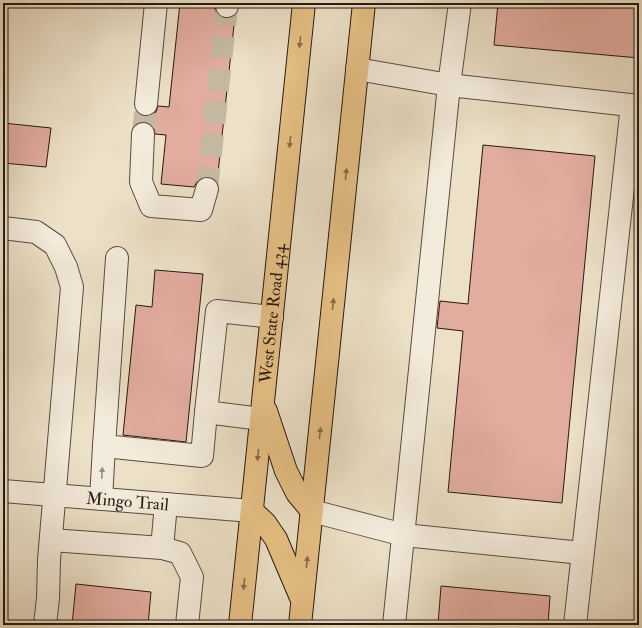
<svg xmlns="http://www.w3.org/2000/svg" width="642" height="628" viewBox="0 0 642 628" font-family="'IM FELL Double Pica',serif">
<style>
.building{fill:#e2ac9f;stroke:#261913}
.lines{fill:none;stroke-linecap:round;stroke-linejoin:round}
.minor-tunnel{stroke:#c4b8a3;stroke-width:22;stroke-dasharray:22 11;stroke-linecap:butt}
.minor-casing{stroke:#584b40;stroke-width:24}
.major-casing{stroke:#261913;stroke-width:24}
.minor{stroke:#f3ebdb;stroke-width:22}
.major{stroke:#e6c084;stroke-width:22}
.oneway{fill:#866c4c}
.oneway2{fill:#978c81}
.labels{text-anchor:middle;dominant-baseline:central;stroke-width:3.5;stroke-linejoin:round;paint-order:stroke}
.street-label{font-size:17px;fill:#261913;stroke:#f3ebdb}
</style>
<rect width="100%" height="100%" fill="#ece0c7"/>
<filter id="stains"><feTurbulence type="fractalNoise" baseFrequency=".005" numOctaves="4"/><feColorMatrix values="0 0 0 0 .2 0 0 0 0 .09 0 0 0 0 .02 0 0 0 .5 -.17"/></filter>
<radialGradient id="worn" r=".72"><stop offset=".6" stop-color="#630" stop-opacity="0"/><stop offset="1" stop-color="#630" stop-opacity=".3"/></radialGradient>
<path class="building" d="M180 3 215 4V9L217 14 223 18H229L235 16 217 182 211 177H204L198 180 194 187 161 184 166 135 155 134 154 128 149 123 150 116 156 112 158 106 169 107Z
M498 3H639V58L494 45Z
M3 123 51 128 46 167 3 163Z
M483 145 595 156 562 503 448 492 463 331 437 328 440 301 468 304Z
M155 270 203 274 186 442 123 435 136 305 152 307Z
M76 584 151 592 148 625H72Z
M441 586 550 596 548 625H438Z"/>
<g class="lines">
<path class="minor-tunnel" d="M143 134 146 104
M207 189 227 6"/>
<defs>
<g id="minor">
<path d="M227 6 228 3"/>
<path d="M357 69 449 85 460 3"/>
<path d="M146 104 156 3"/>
<path d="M143 134 141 182 151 206 201 210 207 189"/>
<path d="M3 228 36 232 55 245 66 267 72 287 49 560 48 598 45 625"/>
<path d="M117 258 104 446 202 456 206 412"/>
<path d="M261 419 206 412 217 311 272 317"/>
<path id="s1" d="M3 491 252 511"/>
<path d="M101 499 104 446"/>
<path d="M166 504 162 548 180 553 192 577 187 625"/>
<path d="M312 511 404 535 582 553"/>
<path d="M51 540 162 548"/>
<path d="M394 625 449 85 639 106"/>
<path d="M575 625 632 105"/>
</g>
<g id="major">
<path d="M266 411 286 471 297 493 312 511"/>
<path d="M252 511 265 523 276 539 302 600"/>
<path id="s2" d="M240 625 304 3"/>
<path d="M300 625 364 3"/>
</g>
</defs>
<use href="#minor" class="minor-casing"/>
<use href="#major" class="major-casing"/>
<use href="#minor" class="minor"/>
<use href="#major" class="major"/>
</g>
<defs><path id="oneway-solid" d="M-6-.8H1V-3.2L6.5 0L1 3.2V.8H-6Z"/></defs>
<g class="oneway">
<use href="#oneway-solid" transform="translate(300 42) rotate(96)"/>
<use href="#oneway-solid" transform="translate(290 142) rotate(96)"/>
<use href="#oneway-solid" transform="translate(346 174) rotate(-84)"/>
<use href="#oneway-solid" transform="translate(333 304) rotate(-84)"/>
<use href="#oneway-solid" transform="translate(320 433) rotate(-84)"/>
<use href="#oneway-solid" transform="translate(258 455) rotate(96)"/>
<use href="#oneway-solid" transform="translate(307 562) rotate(-84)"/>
<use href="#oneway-solid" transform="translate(244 584) rotate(96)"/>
</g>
<use class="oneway2" href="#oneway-solid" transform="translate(102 473) rotate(-87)"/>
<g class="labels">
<g class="street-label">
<text stroke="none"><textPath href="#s2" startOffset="313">West State Road 434</textPath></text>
<text stroke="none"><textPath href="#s1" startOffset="125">Mingo Trail</textPath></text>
</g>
</g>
<rect width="642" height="628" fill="none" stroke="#ece0c7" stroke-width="16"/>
<rect x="4" y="4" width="634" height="620" fill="none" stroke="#261913" stroke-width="2"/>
<rect x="8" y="8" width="626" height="612" fill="none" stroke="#261913"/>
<rect width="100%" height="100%" filter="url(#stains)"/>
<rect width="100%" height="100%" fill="url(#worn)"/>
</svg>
